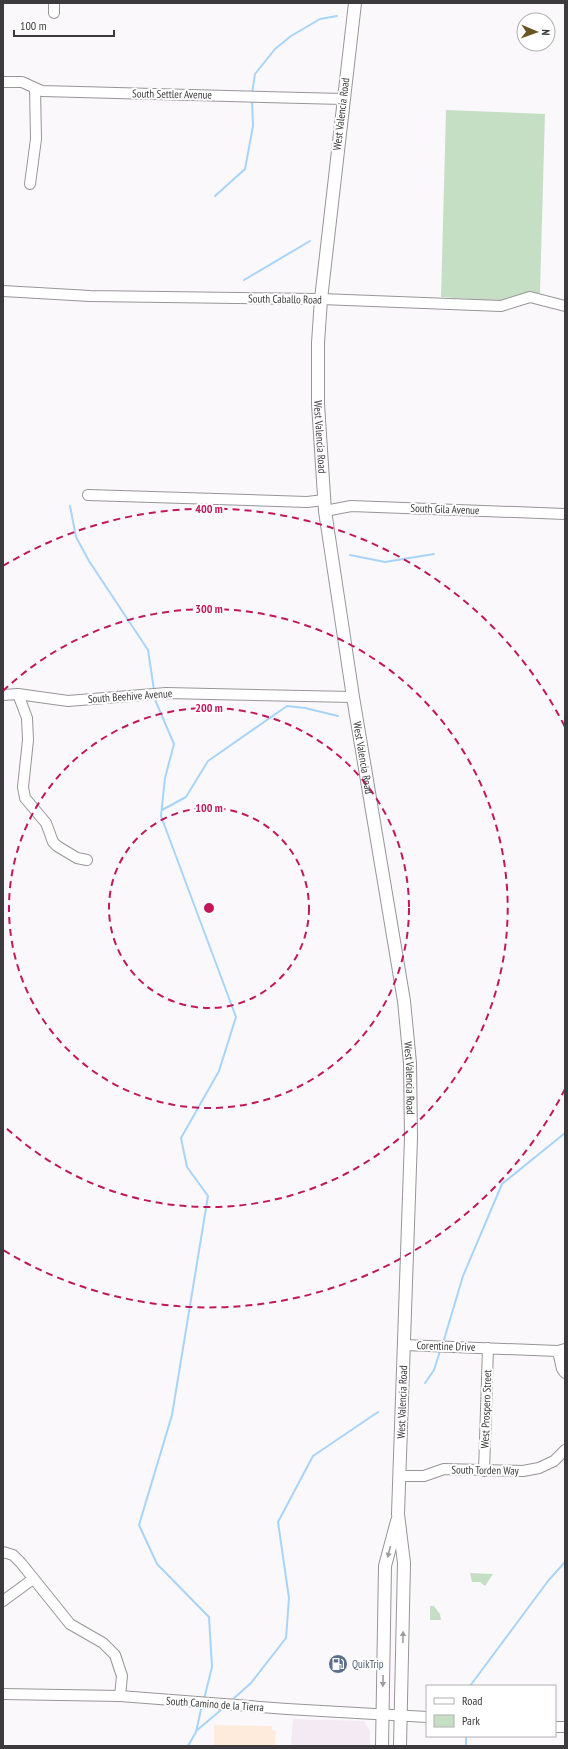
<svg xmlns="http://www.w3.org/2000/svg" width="568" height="1749" viewBox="0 0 568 1749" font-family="'PT Sans Narrow',sans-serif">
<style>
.built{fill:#f3eaf3}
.industrial{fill:#feebdb}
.green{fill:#c5dfc5}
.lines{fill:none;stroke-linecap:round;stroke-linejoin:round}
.stream{stroke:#a7d4fa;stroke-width:2}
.minor-casing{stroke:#989598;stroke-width:12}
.major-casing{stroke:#989598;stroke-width:14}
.minor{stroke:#fff;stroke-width:10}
.major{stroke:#fff;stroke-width:12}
.oneway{fill:#9e9c9e}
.ring{fill:none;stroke:#c2185b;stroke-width:2;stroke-dasharray:7 5}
.labels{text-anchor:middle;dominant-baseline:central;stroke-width:4;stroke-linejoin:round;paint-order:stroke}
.street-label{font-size:11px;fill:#3c3a3c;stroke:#fff}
.service-label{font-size:11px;fill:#4e5e75;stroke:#fff;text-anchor:start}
.centre{fill:#c2185b;stroke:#fff;stroke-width:2}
.ring-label{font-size:12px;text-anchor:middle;font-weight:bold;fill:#c2185b;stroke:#fff;stroke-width:4;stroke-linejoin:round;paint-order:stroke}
</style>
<rect width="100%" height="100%" fill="#fbf8fb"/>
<path class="built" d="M293 1719 364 1721 370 1731V1746H291Z"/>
<path class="industrial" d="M214 1725 272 1726V1730L276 1731 275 1746H214Z"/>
<path class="green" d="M446 110 545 114 540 293H531L501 301 441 297Z
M470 1573 493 1574 485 1586 480 1582H472Z
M430 1606H434L440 1614 441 1620H430Z"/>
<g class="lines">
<path class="stream" d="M252 93 255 74 275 49 291 36 320 19 337 16
M215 196 245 169 253 126 252 99
M244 280 310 241
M70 506 76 537 89 561 148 650 154 690
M350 555 385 562 434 554
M155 697 156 702 174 744 165 778 161 816 236 1017 219 1071 181 1138 187 1167 208 1196 172 1415 139 1525 157 1564 209 1617 212 1667 204 1699
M162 810 186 797 208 761 287 706 305 708 338 716
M443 1343 463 1276 502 1184 565 1133
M425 1383 434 1370 440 1351
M470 1686 548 1581 565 1562
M232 1700 251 1683 286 1638 289 1598 278 1522 313 1456 378 1412
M196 1731 221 1710
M466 1736V1746
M188 1746 196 1732 202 1705"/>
<defs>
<path id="minor" d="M54 13V3
M3 82H22L42 91 343 99
M30 184 36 139 35 88
M3 291 90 296 321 299 501 306 530 297 565 306
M88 495 307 502 324 500
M325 511 351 506 565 514
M18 694 27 718 28 740 23 787 25 798 46 823 53 842 57 846 77 858 87 860
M3 695 18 694 68 701 166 693 353 697
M404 1345 558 1351 565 1349
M558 1351 562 1369 565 1373
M484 1471 488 1348
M400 1476H424L444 1469 523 1471 539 1468 554 1461 565 1450
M3 1552 13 1555 21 1563 70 1624 103 1643 115 1655 122 1676 120 1696
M3 1601 33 1579
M3 1694 120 1696 287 1709 427 1717
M555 1727H565"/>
<g id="major">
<path id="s1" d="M355 3 321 299 318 343V404L325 511 353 697 404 1001 410 1063 411 1138 398 1514 404 1563 400 1746"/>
<path d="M382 1746 385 1566 397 1521"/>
</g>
</defs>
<use href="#minor" class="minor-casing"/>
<use href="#major" class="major-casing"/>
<use href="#minor" class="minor"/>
<use href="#major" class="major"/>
</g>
<defs><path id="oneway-solid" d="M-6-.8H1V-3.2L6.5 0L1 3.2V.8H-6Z"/></defs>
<g class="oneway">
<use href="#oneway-solid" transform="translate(389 1552) rotate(104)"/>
<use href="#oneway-solid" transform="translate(403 1637) rotate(-89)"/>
<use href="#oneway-solid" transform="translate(383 1681) rotate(91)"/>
</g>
<g class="ring">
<circle cx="209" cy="908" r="100"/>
<circle cx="209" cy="908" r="200"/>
<path d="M3 691A299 299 0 1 1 3 1125"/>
<path d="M565 1089A399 399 0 0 1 3 1250M3 566A399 399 0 0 1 565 727"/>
</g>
<defs>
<symbol id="fuel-disc" viewBox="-11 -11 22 22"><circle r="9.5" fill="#5c6f8a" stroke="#fff"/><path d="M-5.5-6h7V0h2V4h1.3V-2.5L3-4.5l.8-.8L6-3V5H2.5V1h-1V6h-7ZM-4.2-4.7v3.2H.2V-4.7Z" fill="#fff"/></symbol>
</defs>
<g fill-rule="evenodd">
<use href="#fuel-disc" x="327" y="1653" width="22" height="22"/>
</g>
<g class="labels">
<g class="street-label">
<text transform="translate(172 94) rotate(1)">South Settler Avenue</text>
<text transform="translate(341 114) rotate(-83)">West Valencia Road</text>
<text transform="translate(285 299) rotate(1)">South Caballo Road</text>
<text stroke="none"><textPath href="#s1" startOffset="436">West Valencia Road</textPath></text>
<text transform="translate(445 509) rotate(2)">South Gila Avenue</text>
<text transform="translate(130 696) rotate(-4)">South Beehive Avenue</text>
<text stroke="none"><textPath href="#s1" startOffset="760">West Valencia Road</textPath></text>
<text stroke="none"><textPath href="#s1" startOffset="1084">West Valencia Road</textPath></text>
<text transform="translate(446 1346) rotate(2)">Corentine Drive</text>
<text transform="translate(402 1402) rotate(-88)">West Valencia Road</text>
<text transform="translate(486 1409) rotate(-88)">West Prospero Street</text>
<text transform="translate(485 1470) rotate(1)">South Torden Way</text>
<text transform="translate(215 1704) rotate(4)">South Camino de la Tierra</text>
</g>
<g class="service-label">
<text x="352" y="1664">QuikTrip</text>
</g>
</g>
<circle cx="209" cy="908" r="6" class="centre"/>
<g class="ring-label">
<text x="209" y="513">400 m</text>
<text x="209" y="613">300 m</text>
<text x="209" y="712">200 m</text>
<text x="209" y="812">100 m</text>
</g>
<rect width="568" height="1749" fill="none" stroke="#3c3a3c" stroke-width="8"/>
<rect x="426" y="1685" width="130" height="52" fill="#ffffff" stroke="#b1b0b1"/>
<rect x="434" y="1698" width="20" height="6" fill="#ffffff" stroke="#b1b0b1"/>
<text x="462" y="1705" font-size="12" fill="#3c3a3c">Road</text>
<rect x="434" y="1715" width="20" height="12" fill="#c5dfc5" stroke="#b1b0b1"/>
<text x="462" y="1725" font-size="12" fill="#3c3a3c">Park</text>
<g transform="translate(536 32) rotate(92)"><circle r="19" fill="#ffffff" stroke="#b1b0b1"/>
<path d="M0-3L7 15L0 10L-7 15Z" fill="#6a5625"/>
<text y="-6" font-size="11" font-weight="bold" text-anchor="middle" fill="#3c3a3c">N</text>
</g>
<path d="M14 30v6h100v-6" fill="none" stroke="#3c3a3c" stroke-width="2"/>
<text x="20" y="30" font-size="12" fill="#3c3a3c" stroke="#ffffff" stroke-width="3" paint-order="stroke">100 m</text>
</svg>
